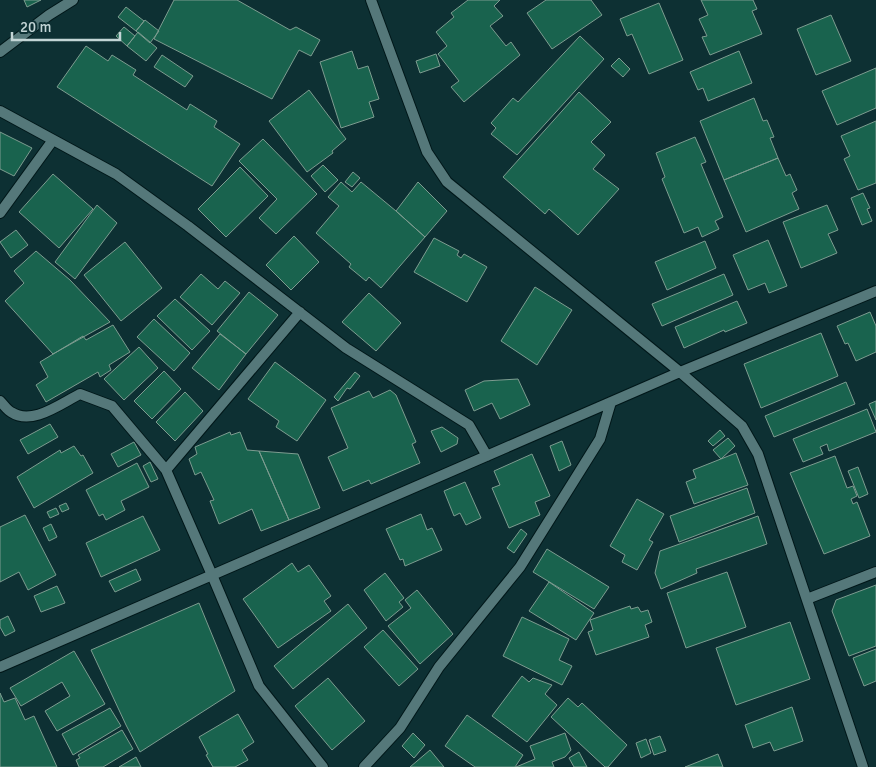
<svg xmlns="http://www.w3.org/2000/svg" width="876" height="767" viewBox="0 0 876 767" font-family="Signika,sans-serif">
<style>
.building{fill:#19634e;stroke:#7d9c90}
.lines{fill:none;stroke-linecap:round;stroke-linejoin:round}
.minor-casing{stroke:#001719;stroke-width:12}
.minor{stroke:#55787a;stroke-width:10}
</style>
<rect width="100%" height="100%" fill="#0d3033"/>
<path class="building" d="M24 0H41L27 7Z
M174 0H237L290 30 296 27 320 40 311 56 299 50 272 99 154 39Z
M468 0H500L494 6 503 16 490 26 506 46 511 42 520 55 464 102 451 87 459 81 438 54 447 46 436 32 454 17 451 13Z
M546 0H591L602 15 552 49 527 13Z
M701 0H753L757 9 752 11 762 34 710 55 702 37 707 36 699 19 708 15Z
M659 3 683 60 649 74 632 34 627 36 620 19Z
M126 7 144 21 136 31 118 17Z
M831 15 851 61 816 75 797 29Z
M145 20 159 31 150 43 136 31Z
M124 27 135 36 127 46 116 36Z
M138 32 157 48 146 61 127 46Z
M580 36 604 59 517 155 491 134 496 128 491 123 513 98 518 102Z
M86 46 108 61 112 55 136 70 133 75 187 110 190 104 217 121 214 127 240 144 212 186 57 87Z
M352 51 358 69 368 66 379 99 369 102 374 117 341 128 320 62Z
M739 51 752 83 708 101 703 88 698 90 690 72Z
M436 54 440 66 420 73 416 61Z
M162 55 193 76 185 87 154 67Z
M619 58 630 69 623 77 611 66Z
M876 68V108L837 125 822 91Z
M309 90 346 139 332 151 333 153 307 172 269 121Z
M579 92 611 122 591 142 605 155 593 169 619 189 578 235 549 209 545 214 503 177Z
M754 98 763 121 767 120 774 137 770 138 778 158 724 180 700 121Z
M876 121V183L858 190 844 159 850 156 841 136Z
M0 132 32 148 14 176 0 169Z
M695 137 706 162 701 164 723 217 715 221 719 229 702 237 698 227 684 233 662 179 665 177 656 153Z
M263 139 317 194 276 234 259 218 277 199 239 161Z
M778 158 786 176 790 174 797 190 792 193 799 209 746 232 724 180Z
M323 165 338 180 325 192 311 176Z
M240 167 268 196 226 237 198 209Z
M353 172 360 178 352 187 345 182Z
M53 174 93 209 59 248 19 212Z
M341 182 352 192 361 182 396 211 425 237 381 288 369 277 366 281 349 267 351 264 316 233 339 206 328 197Z
M418 182 447 211 425 237 396 211Z
M863 193 870 208 867 209 872 221 862 225 851 198Z
M97 205 117 223 75 279 55 262Z
M827 205 838 230 828 234 837 253 801 268 783 222Z
M16 230 28 245 11 258 0 242Z
M294 236 319 262 291 290 266 265Z
M434 238 459 251 457 255 461 258 464 254 487 267 467 302 414 272Z
M768 240 787 286 769 293 765 283 748 290 733 255Z
M705 241 716 268 667 290 655 262Z
M125 242 162 288 121 321 84 275Z
M36 251 70 280 110 322 53 354 5 301 24 283 14 271Z
M201 274 218 289 225 281 240 293 212 325 180 297Z
M724 274 733 295 662 326 652 304Z
M535 287 572 310 537 365 501 341Z
M249 292 278 315 246 354 217 331Z
M369 293 401 323 376 351 342 322Z
M175 299 210 331 192 350 157 316Z
M737 301 747 323 725 332 724 330 684 348 675 327Z
M870 312 876 326V352L856 361 848 343 845 344 837 326Z
M154 319 190 353 174 371 137 337Z
M113 325 130 352 109 365 111 370 100 377 98 372 46 402 36 385 48 377 40 362 83 336 86 340Z
M821 333 838 376 761 408 744 364Z
M220 334 246 354 219 390 192 368Z
M139 347 158 368 124 400 104 379Z
M275 362 326 400 297 441 276 427 279 421 248 399Z
M164 371 181 389 152 419 134 401Z
M355 372 360 376 350 389 347 388 338 401 334 397Z
M518 379 530 405 500 419 492 403 474 411 465 390 484 381Z
M846 382 855 404 774 437 765 416Z
M390 390 396 395 416 442 412 444 420 463 371 484 369 480 343 491 328 457 348 448 331 408 369 391 373 398Z
M185 392 203 411 175 441 156 422Z
M876 401V420L869 404Z
M867 409 876 432 829 451 827 444 820 447 823 454 803 462 793 439Z
M50 424 58 437 28 454 20 440Z
M442 427 458 438 457 444 441 452 431 431Z
M720 430 725 436 713 446 708 441Z
M230 432 231 435 240 432 247 450 259 451 289 520 261 531 252 509 219 524 210 501 214 500 201 472 195 475 189 459 197 454 195 447Z
M728 438 735 446 721 459 713 450Z
M562 441 571 465 559 471 550 446Z
M134 442 141 455 118 467 111 454Z
M74 446 81 456 83 455 93 473 34 508 17 477 60 450 61 453Z
M259 451 298 454 320 508 289 520Z
M736 453 748 485 694 504 686 482 696 478 693 470Z
M532 454 550 496 535 502 540 515 509 528 492 488 500 485 494 471Z
M835 456 847 488 853 486 857 496 851 499 853 504 857 502 870 536 824 554 790 473Z
M150 462 158 479 151 482 143 466Z
M137 463 149 487 121 501 125 510 106 520 103 514 99 516 86 490Z
M858 467 868 494 859 498 848 471Z
M465 482 481 518 466 525 460 513 454 516 444 491Z
M747 488 755 513 679 542 670 516Z
M637 499 664 514 649 540 653 542 637 570 622 562 625 555 610 546Z
M66 503 69 509 62 512 59 506Z
M56 508 59 514 50 518 47 512Z
M421 514 427 530 432 528 442 550 405 566 403 559 400 560 386 529Z
M25 515 56 575 28 590 19 572 0 582V527Z
M143 516 160 550 101 577 86 543Z
M758 516 767 544 696 569 697 573 661 589 655 573 660 551Z
M51 524 57 537 49 541 43 528Z
M521 529 527 534 514 553 507 548Z
M547 549 609 587 594 609 533 572Z
M292 563 298 572 309 565 331 596 324 601 331 611 278 648 243 599Z
M136 569 141 580 115 592 109 581Z
M727 572 746 627 686 648 667 593Z
M385 573 404 598 399 602 403 607 386 621 364 590Z
M549 582 594 613 576 640 529 611Z
M876 585V646L849 656 832 611 836 600Z
M57 586 65 603 41 612 34 596Z
M417 590 453 634 420 664 388 626 411 608 405 600Z
M199 603 235 691 140 752 126 725 91 650Z
M348 604 367 628 293 689 274 666Z
M630 606 631 609 638 607 641 612 648 610 652 622 645 625 649 637 596 655 588 632 593 630 590 620Z
M8 616 15 631 5 636 0 627V620Z
M522 617 569 639 559 660 572 666 562 685 503 656Z
M790 622 810 679 736 705 716 648Z
M383 630 418 669 399 686 364 647Z
M876 649V681L864 686 853 658Z
M74 651 105 704 57 731 45 711 70 696 62 682 21 706 10 688Z
M522 676 529 682 533 678 552 685 545 694 557 705 527 742 492 716Z
M328 678 365 721 332 750 295 706Z
M0 693 4 702 15 698 25 720 34 716 57 767H0Z
M568 698 578 707 582 703 627 745 608 767H605L551 717Z
M792 707 803 741 774 751 770 742 753 748 745 725Z
M110 708 121 726 73 755 62 734Z
M238 714 254 742 242 750 248 760 235 767H213L206 755 208 754 199 737Z
M467 715 523 755 515 767H475L445 746Z
M122 730 133 749 103 767H79L76 760 80 758 78 755Z
M413 733 425 745 414 758 402 746Z
M565 733 571 750 565 757 552 762 554 767H516L535 759 530 746Z
M660 736 666 751 654 755 649 740Z
M646 739 651 753 641 758 636 743Z
M430 750 444 767H410Z
M579 752 587 767H574L569 758Z
M718 754 723 767H685Z
M136 757 141 767H119Z"/>
<g class="lines">
<defs>
<path id="minor" d="M371 0 427 152 447 182 680 372 742 426 758 454 863 767
M0 52 49 15 73 0
M0 111 116 174 188 226 346 348 469 425 487 456
M0 213 53 140
M0 401C3 404 7 410 11 412 32 426 60 404 80 394L112 406 166 470 212 575 259 686 323 767
M166 470 300 312
M807 599 876 572
M0 667 680 372 876 291
M364 767 400 728 439 667 520 567 600 439 611 402"/>
</defs>
<use href="#minor" class="minor-casing"/>
<use href="#minor" class="minor"/>
</g>
<path d="M12 32v8h108v-8" fill="none" stroke="#c3d5d6" stroke-width="2.5"/>
<text x="20" y="32" font-size="15" fill="#c3d5d6" stroke="#0d3033" stroke-width="4" paint-order="stroke">20 m</text>
</svg>
